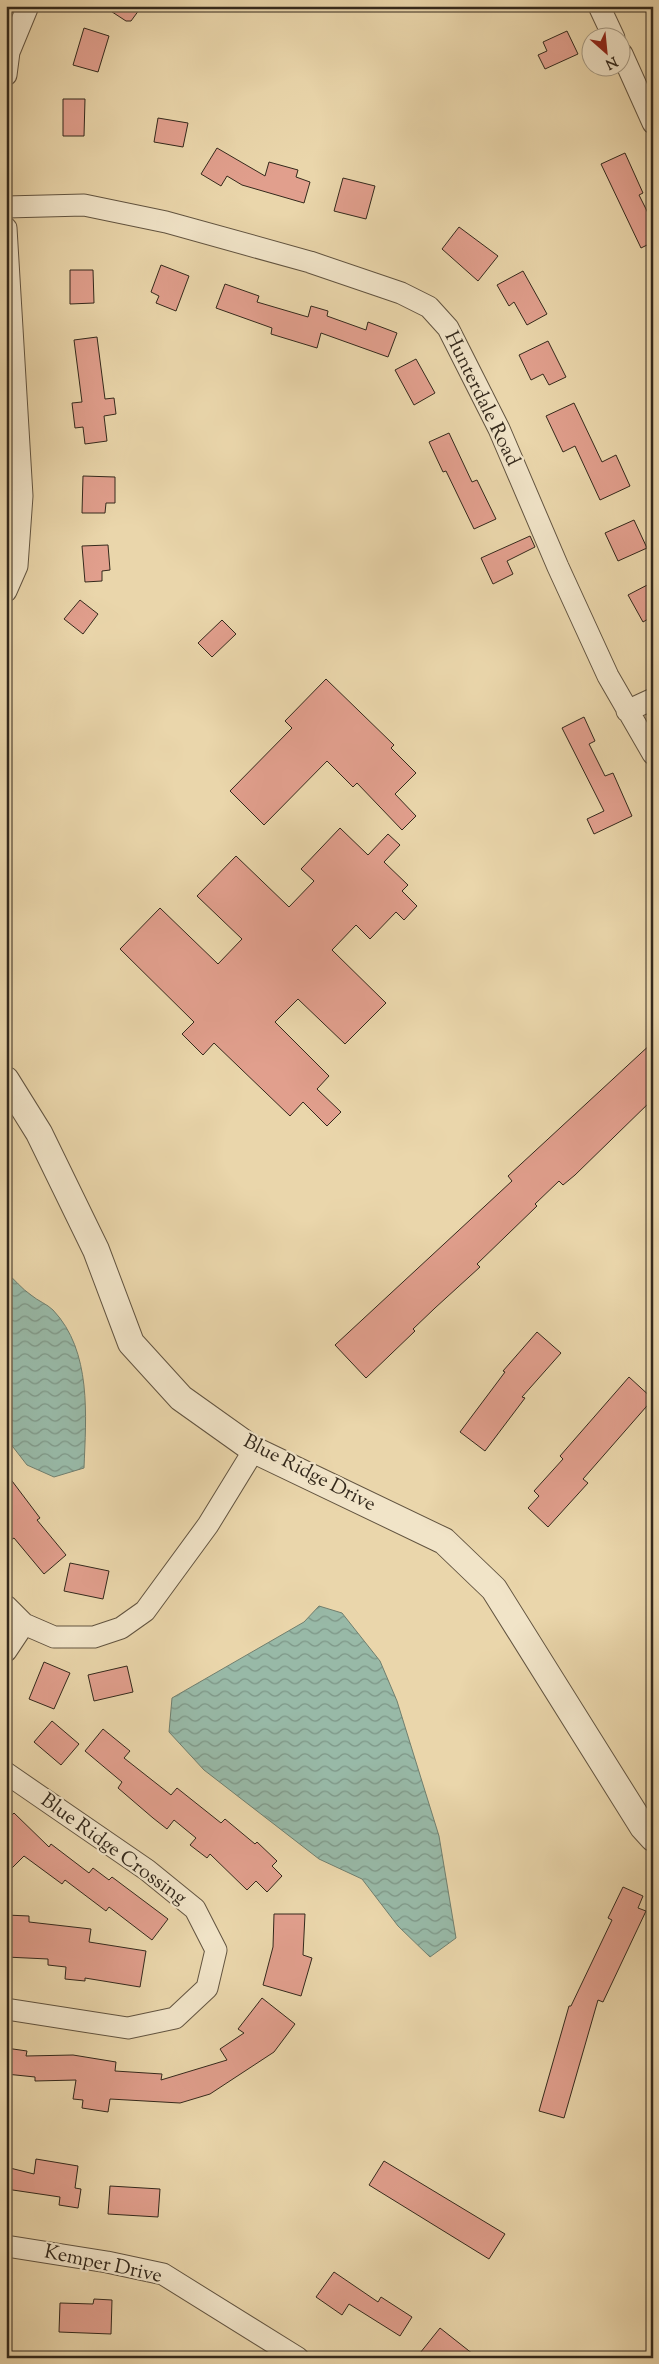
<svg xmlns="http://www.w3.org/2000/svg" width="659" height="2364" viewBox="0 0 659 2364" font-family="'Sorts Mill Goudy',serif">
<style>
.water{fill:url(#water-waves);stroke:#707f6f}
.building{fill:#e19f8d;stroke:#34291c}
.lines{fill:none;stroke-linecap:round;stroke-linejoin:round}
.minor-casing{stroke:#625440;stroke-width:23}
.tertiary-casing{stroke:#625440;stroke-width:28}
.minor{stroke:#f1e4c8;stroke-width:21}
.tertiary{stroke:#f1e4c8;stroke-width:26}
.labels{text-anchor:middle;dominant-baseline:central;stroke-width:4.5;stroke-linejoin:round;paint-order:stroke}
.street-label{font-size:20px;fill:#34291c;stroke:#f1e4c8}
</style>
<defs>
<pattern id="water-waves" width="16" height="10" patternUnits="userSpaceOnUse" patternTransform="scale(1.25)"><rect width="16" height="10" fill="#98b9a7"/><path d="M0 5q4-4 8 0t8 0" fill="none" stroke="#7d9687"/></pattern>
</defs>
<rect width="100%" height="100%" fill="#ead6ab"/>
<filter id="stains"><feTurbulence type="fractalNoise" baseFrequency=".004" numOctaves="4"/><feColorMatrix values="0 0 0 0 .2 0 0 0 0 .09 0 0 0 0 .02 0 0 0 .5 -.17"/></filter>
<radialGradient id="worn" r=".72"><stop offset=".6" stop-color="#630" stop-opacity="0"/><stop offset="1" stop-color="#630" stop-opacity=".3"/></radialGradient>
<path class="water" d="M6 1272C14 1279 22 1289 31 1295 38 1301 47 1304 53 1310 92 1351 86 1416 84 1468L54 1477 27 1465 6 1438Z
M319 1606 342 1613 380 1661 397 1701 439 1836 456 1938 430 1957 398 1926 362 1879 319 1859 204 1770 169 1732 172 1698 304 1622Z"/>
<path class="building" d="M103 6H142L131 21H126Z
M84 28 109 36 98 72 73 65Z
M567 31 578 54 545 69 538 55 547 51 543 42Z
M63 99H85L84 136H63Z
M158 118 188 123 183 147 154 142Z
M217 148 265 176 269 162 298 170 296 177 310 182 304 203 242 185 227 176 221 186 201 174Z
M625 153 643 193 639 195 653 223V242L641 248 601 164Z
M343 178 375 186 366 219 334 211Z
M459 227 498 256 478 281 442 249Z
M161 265 189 276 176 311 156 303 159 296 151 292Z
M70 270H93L94 303 70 304Z
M523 271 547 314 527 325 514 302 509 306 497 285Z
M225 284 259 296 257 302 308 317 311 306 328 311 327 316 366 330 368 322 397 333 388 357 321 333 317 348 271 334 272 328 216 308Z
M97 337 105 399 114 398 116 414 104 416 107 441 85 444 83 427 75 428 72 403 82 402 74 340Z
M548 341 566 377 549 385 543 374 531 380 519 355Z
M416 359 435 393 414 405 395 370Z
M574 403 602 462 616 455 630 486 600 500 575 446 563 452 546 416Z
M449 433 472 482 477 480 496 519 474 529 446 471 443 472 429 442Z
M83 476 115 477V503H106L105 513H82Z
M634 520 647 548 618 561 605 533Z
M530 536 535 547 507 561 513 574 493 584 481 558Z
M108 545 110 570 102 571V581L85 582 82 546Z
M653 582V616L643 622 628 595Z
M80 600 98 614 83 634 64 619Z
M222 620 236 634 212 657 198 643Z
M326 679 394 745 391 748 416 773 395 794 416 816 402 830 357 783 353 787 327 761 264 825 230 791 292 728 285 721Z
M584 717 595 741 589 744 605 776 613 773 632 816 594 834 587 819 604 811 562 728Z
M340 828 368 855 388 834 400 845 384 862 408 885 402 891 417 906 404 920 396 912 370 939 356 925 332 950 386 1003 345 1044 298 999 275 1022 329 1076 317 1089 341 1112 327 1126 303 1102 290 1116 214 1043 203 1055 182 1034 194 1022 120 949 160 908 218 964 242 939 197 896 236 856 289 907 314 881 301 869Z
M653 1042V1099L575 1175 563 1185 559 1181 535 1204 537 1206 477 1264 480 1267 435 1308 413 1329 415 1331 366 1378 335 1345 512 1181 508 1176Z
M537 1332 561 1353 522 1397 525 1398 485 1451 460 1432 505 1372 503 1371Z
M629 1377 653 1399 583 1479 588 1483 548 1527 528 1508 539 1496 534 1491 563 1459 560 1456Z
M6 1473 40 1518 37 1520 66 1555 44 1574 14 1538 6 1543Z
M70 1563 109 1571 103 1599 64 1591Z
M44 1662 70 1673 54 1709 29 1699Z
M127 1666 133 1692 94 1701 88 1675Z
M52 1721 79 1744 61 1765 34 1742Z
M103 1729 130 1751 124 1758 171 1795 177 1788 221 1823 225 1819 255 1844 257 1842 277 1861 272 1866 282 1876 267 1892 256 1881 247 1890 210 1854 207 1858 190 1845 196 1838 174 1820 167 1829 153 1818 118 1788 122 1782 85 1751Z
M14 1813 49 1847 51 1844 89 1873 93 1868 109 1880 112 1877 168 1919 152 1940 109 1907 106 1911 65 1880 62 1884 24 1856 6 1874V1821Z
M623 1887 643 1896 638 1908 646 1911 603 2002 598 2000 564 2118 539 2111 569 2006H571L612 1920 608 1918Z
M274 1914H305L303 1955 312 1958 301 1996 263 1985 273 1947Z
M6 1915 29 1916V1922L91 1929 89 1942 146 1951 140 1987 85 1978V1981L65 1979 66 1967 48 1965V1959L6 1957Z
M262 1998 295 2024 274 2052 210 2094 180 2103 110 2099 108 2112 82 2108 83 2100 73 2099 76 2080 35 2081V2077L6 2074V2048L27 2051 26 2056 73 2055 116 2062 115 2071 162 2074 161 2080 227 2060 220 2049 244 2033 238 2029Z
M36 2159 78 2166 75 2188 81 2189 78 2208 59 2205 60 2197 6 2189V2167L34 2174Z
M384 2161 505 2234 489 2259 369 2185Z
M110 2186 160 2189 158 2217 108 2214Z
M334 2272 378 2302 381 2297 412 2317 400 2336 349 2304 342 2315 316 2297Z
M94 2299 112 2300 111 2334 59 2332 60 2303 93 2304Z
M440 2328 478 2358H416Z"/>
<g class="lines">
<defs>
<path id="minor" d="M599 6 614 38
M622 54 653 123
M6 75 9 52 28 6
M6 207 84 205 166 222 310 262 401 293 429 307 448 328 499 429 558 567 608 676 653 754
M6 228 22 496 17 566 6 591
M627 711 653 699
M6 1606 24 1624 6 1651
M24 1624 54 1637H94L121 1628 145 1611 208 1525 254 1450
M6 1773 147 1870 195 1909 216 1950 207 1988 175 2018 128 2028 6 2009
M6 2246 107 2262 163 2274 298 2358"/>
<path id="tertiary" d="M6 1080 39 1133 96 1250 131 1343 181 1398 254 1450 444 1541 494 1589 643 1827 653 1838"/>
</defs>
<use href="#minor" class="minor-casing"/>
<use href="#tertiary" class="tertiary-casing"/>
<use href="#minor" class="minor"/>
<use href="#tertiary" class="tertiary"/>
</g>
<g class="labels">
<g class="street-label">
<text transform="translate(481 399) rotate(64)">Hunterdale Road</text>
<text transform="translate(309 1474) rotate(27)">Blue Ridge Drive</text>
<text transform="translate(113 1850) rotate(36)">Blue Ridge Crossing</text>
<text transform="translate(103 2265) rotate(12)">Kemper Drive</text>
</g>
</g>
<rect width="659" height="2364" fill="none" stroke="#ead6ab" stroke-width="25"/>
<rect x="8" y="8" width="644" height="2349" fill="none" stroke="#34291c" stroke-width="2.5"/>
<rect x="12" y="12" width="634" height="2339" fill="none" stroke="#34291c"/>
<g transform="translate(606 52) rotate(153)"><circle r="24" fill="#f1e4c8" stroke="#a59983"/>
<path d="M0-4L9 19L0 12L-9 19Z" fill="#8f2418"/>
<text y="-8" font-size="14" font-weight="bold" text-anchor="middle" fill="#34291c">N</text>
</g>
<rect width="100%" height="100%" filter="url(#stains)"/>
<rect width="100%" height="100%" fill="url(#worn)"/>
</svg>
